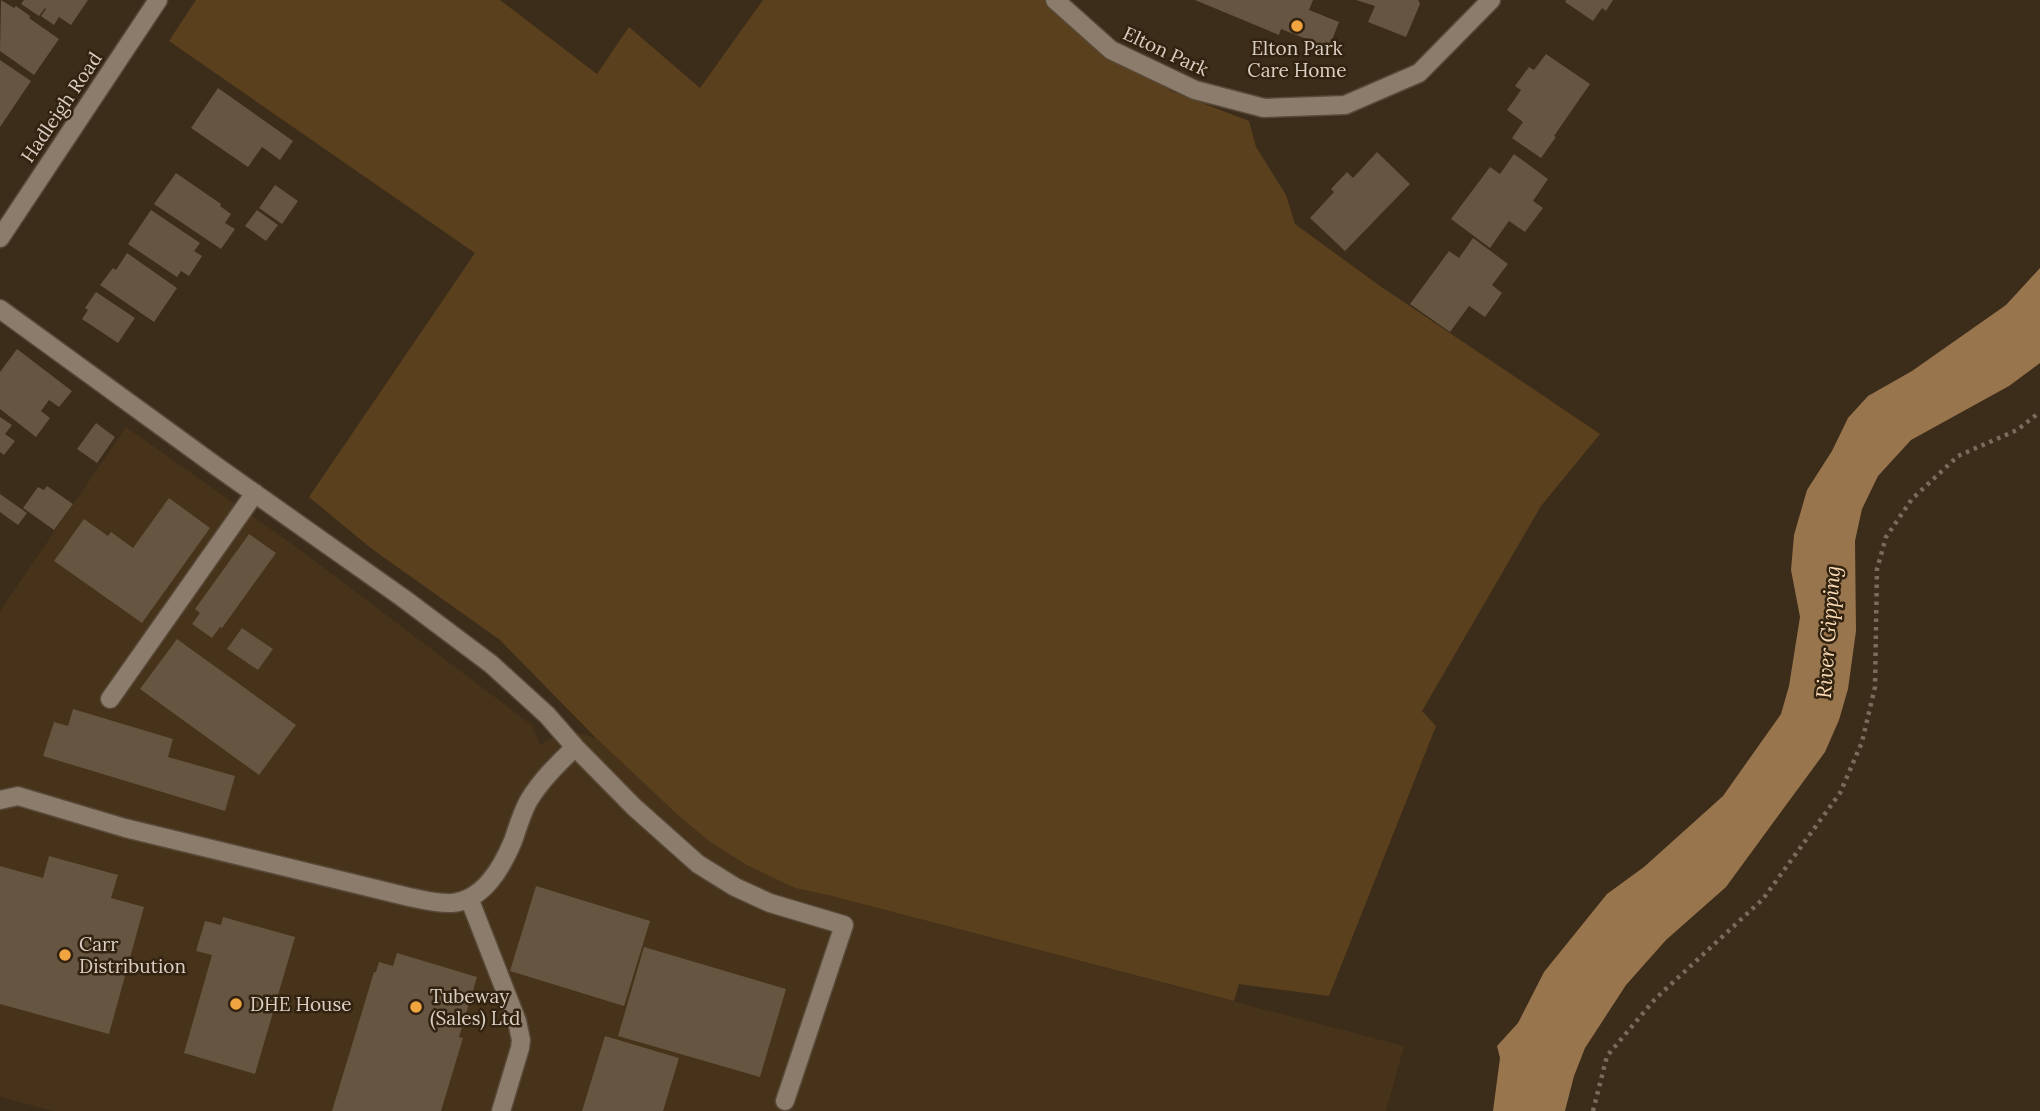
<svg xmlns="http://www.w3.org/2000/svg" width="2040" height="1111" viewBox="0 0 2040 1111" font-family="Lora,serif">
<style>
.built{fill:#47331a}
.green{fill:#5b401e}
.water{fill:#98754d}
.building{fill:#665541}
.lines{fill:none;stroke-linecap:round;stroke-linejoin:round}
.minor-casing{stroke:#584939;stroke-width:21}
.path{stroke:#7a6c5c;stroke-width:4.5;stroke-dasharray:3.5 5;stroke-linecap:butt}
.minor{stroke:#8c7c6b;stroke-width:18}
.poi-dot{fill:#f1a540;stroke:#322310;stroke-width:2.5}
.labels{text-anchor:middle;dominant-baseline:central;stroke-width:5;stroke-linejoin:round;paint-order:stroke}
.poi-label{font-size:19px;fill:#dacfc4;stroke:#322310;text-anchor:start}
.street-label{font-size:19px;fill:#dacfc4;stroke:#322310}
.water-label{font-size:21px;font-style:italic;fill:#fbdbb6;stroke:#322310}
</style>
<rect width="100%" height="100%" fill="#3c2c1a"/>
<path class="built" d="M126 427 296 547 532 725 540 745 555 736 576 732 596 738 680 817 709 841 795 888 828 895 1404 1046 1386 1111H53L0 1097V611Z"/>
<path class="green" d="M196 0H500L597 74 629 27 700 88 763 0H1062L1118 52 1171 91 1249 121 1256 147 1286 195 1295 224 1380 286 1600 434 1541 506 1422 711 1436 726 1329 996 1239 984 1234 1001 828 895 795 888 747 865 709 841 680 817 596 738 500 640 372 549 309 497 475 253 169 41Z"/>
<path class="water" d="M2040 268V363L2009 386 1911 440 1878 476 1862 509 1855 541 1856 631 1848 689 1839 720 1825 752 1726 887 1666 940 1626 985 1585 1048 1574 1076 1565 1111H1493L1500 1058 1497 1046 1518 1023 1544 972 1607 894 1644 867 1723 796 1781 714 1789 686 1800 617 1791 570 1794 535 1807 490 1832 451 1848 418 1868 396 1912 371 2006 305Z"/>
<path class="building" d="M1 0 14 8 16 6 30 16 29 18 59 39 34 75 0 51Z
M24 0H88L71 25 59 17 54 25 41 16 46 9 45 8 39 16 21 4Z
M1195 0H1313L1309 10 1339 22 1329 48 1281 29 1279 35Z
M1356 0H1418L1420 4 1406 37 1368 22 1375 6Z
M1566 0H1613L1606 11 1602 8 1593 21 1565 2Z
M1546 54 1590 84 1554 136 1556 137 1541 158 1512 138 1523 122 1507 110 1521 90 1515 86 1529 67 1534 70Z
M0 60 31 81 0 127Z
M218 88 293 141 280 160 262 147 248 167 191 128Z
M1377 152 1410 184 1345 251 1310 218 1334 192 1331 189 1347 172 1353 178Z
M1514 154 1548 179 1533 201 1543 208 1525 232 1509 221 1490 248 1451 219 1490 167 1500 174Z
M176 173 221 204 220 206 231 214 225 223 235 229 221 249 154 204Z
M275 185 298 201 282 224 259 208Z
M151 210 200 243 194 251 202 256 189 276 181 271 177 277 128 244Z
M257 210 278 225 266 241 245 226Z
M1473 238 1508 264 1492 285 1502 293 1485 317 1469 306 1450 332 1410 304 1449 251 1459 258Z
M127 253 177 288 154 322 100 285 113 268 116 270Z
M96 292 135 318 118 343 82 319 88 310 85 308Z
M17 349 72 391 59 407 49 400 41 411 50 418 36 437 0 409V372Z
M0 417 12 425 5 434 15 441 4 455 0 452Z
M96 423 115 437 97 463 77 449Z
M47 486 73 504 54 530 23 508 38 487 44 490Z
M0 494 27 513 18 525 0 512Z
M169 498 210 528 142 623 54 561 84 519 108 536 111 532 133 548Z
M249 534 276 553 222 628 220 627 212 638 192 624 200 613 195 609Z
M242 628 273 649 258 670 227 649Z
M177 639 296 725 259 775 140 689Z
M73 709 173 739 168 757 235 776 225 811 43 756 54 722 68 726Z
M49 856 118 875 111 898 144 907 109 1034 0 1004V866L43 878Z
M536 886 650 921 624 1006 510 971Z
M223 917 295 937 255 1074 184 1053 212 955 196 951 205 921 221 925Z
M644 947 786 989 760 1077 618 1036Z
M397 953 477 977 459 1037 463 1038 441 1111H332L374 972H376L379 962 393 966Z
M605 1036 679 1058 663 1111H582Z"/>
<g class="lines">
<defs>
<path id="minor" d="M1055 0 1111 50 1195 90 1264 108 1345 105 1419 73 1491 0
M0 238 158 0
M0 309 216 466 403 598 491 664 547 715 575 747 634 807 698 864 735 887 770 903 844 925 785 1101
M110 699 255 493
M0 800 18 796 125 828 409 897C423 900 438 904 452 903 484 900 502 867 513 841 518 827 522 812 529 800 541 780 558 764 575 747
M469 898 517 1021 521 1040 520 1048 501 1111"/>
</defs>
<use href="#minor" class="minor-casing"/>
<path class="path" d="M1593 1111 1607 1056 1655 999 1763 899 1840 793 1862 742 1875 687 1877 569 1886 537 1912 499 1958 456 2017 430 2040 412"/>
<use href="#minor" class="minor"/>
</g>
<g class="poi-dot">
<circle cx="1297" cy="26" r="7"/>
<circle cx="65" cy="955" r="7"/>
<circle cx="236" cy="1004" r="7"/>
<circle cx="416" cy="1007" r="7"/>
</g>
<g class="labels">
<g class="poi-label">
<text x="1297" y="48" text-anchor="middle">Elton Park<tspan x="1297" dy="22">Care Home</tspan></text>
<text x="79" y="944">Carr<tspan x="79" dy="22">Distribution</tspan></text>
<text x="430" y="996">Tubeway<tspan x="430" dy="22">(Sales) Ltd</tspan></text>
<text x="250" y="1004">DHE House</text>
</g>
<g class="street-label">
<text transform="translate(1166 51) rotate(25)">Elton Park</text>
<text transform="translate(61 107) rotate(-56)">Hadleigh Road</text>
</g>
<g class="water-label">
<text transform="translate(1828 632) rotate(-86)">River Gipping</text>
</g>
</g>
</svg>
